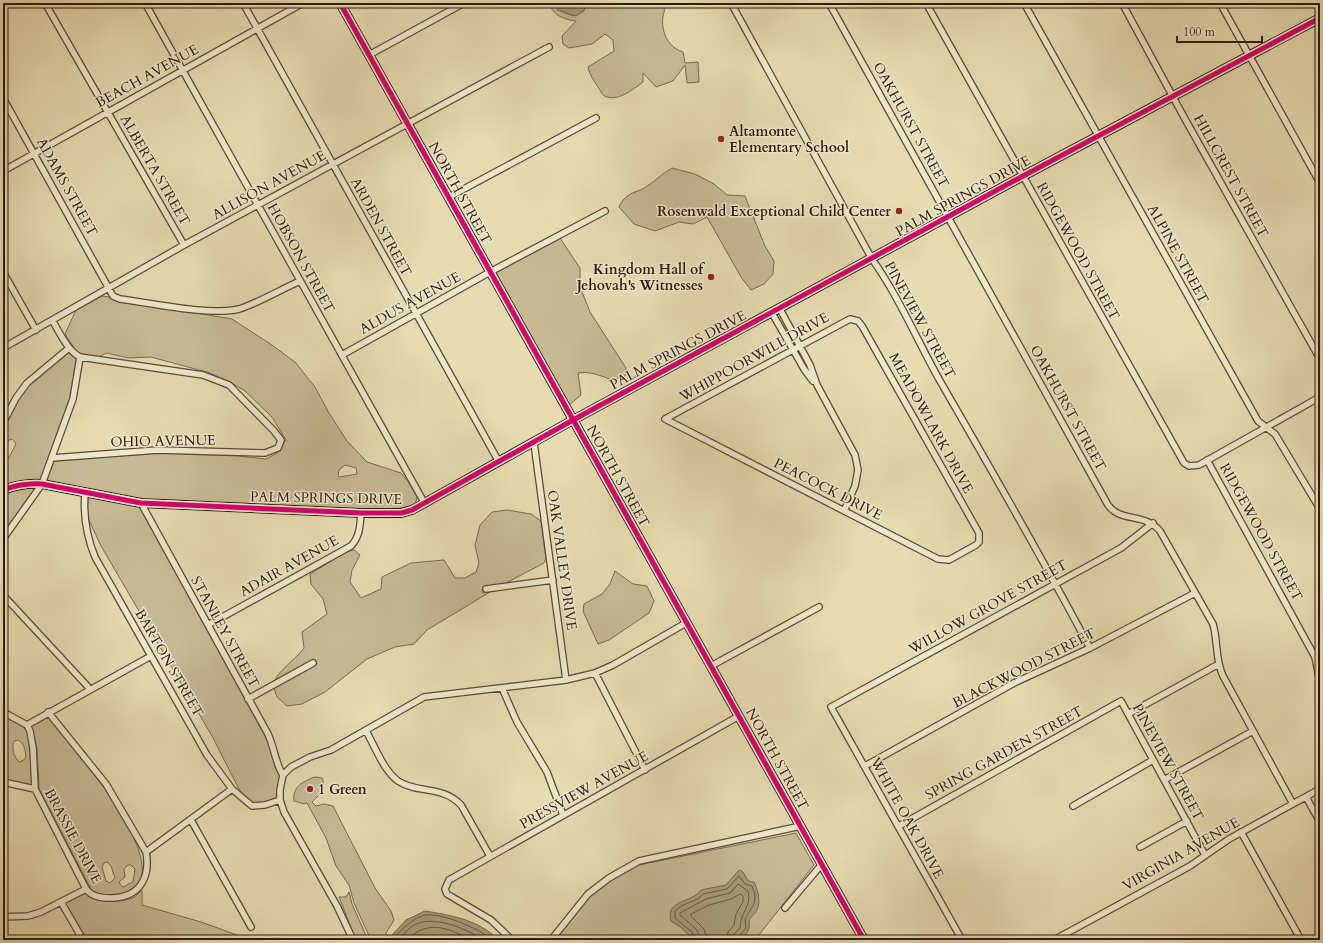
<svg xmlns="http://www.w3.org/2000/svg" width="1323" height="943" viewBox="0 0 1323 943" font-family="Cardo,serif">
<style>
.green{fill:#c6ba95;stroke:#786a50;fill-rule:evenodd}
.water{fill:#a69a78;stroke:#75674c}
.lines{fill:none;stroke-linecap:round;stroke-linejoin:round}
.shore{stroke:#685a41;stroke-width:1}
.street-casing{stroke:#5a4b34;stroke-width:8}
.secondary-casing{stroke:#2b1b0a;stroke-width:10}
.street{stroke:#efe8cc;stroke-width:5.5}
.secondary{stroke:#efe8cc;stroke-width:8}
.cycleway-casing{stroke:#efe8cc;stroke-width:8}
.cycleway{stroke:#d6006c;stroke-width:5}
.poi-dot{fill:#8f2418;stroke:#efe8cc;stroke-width:1.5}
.labels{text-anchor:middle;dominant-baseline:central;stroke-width:3;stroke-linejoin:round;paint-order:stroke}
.street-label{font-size:14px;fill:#2b1b0a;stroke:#efe8cc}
.poi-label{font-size:14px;font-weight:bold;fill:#2b1b0a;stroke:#efe8cc;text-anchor:start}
</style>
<rect width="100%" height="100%" fill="#e6dbb1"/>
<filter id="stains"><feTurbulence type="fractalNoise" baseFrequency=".005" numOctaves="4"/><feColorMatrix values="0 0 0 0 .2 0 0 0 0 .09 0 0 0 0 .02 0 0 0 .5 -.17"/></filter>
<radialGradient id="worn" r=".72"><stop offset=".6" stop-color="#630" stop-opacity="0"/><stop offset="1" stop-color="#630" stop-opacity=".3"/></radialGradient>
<path class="green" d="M548 3H553L558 10 573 16 584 11 585 7 591 3H668C657 20 663 46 683 52L685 63 698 62 699 82 687 83 685 65 673 81 656 87 643 73V82C634 89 615 104 603 95 601 93 600 89 598 87 594 80 590 76 588 67L614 51 613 40 605 34 592 44 569 48 563 44 562 36 576 21C562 19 555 16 548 3Z
M672 168 695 174 714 184 727 195 745 196 765 246 774 261 773 274 764 284 751 290 741 277 707 217 693 224 679 222 655 231 634 224 619 207C626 192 634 194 646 187 655 181 663 173 672 168Z
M560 238 580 268V287L590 312 626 368 625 376 612 380C601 376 591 371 578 373L581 395 569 405 495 273Z
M102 296 110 297 119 302 185 311 232 319 269 343 295 362 315 387 329 413 347 441 367 462 401 473 409 483 417 497 415 505 393 510 143 500 46 482 54 461 158 453 238 456 266 459 277 453 286 440 272 417 245 391 230 382 210 373 151 357 129 358 106 353 99 357 81 354 76 351 65 334 76 310ZM345 465 356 468 357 474 339 477 338 475 339 470Z
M68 352 77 359 70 398 40 481 3 487V459H8L16 444 12 439 9 440 3 450V430L18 399 29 385Z
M21 487H37L3 534V494Z
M88 496 139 506 265 736 272 751 275 767 280 776 276 798 264 802 253 803 240 791 212 736 101 546 87 516Z
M507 510 531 514 541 521 546 558 544 563 504 584 483 587V593L490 592 427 630 414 644 395 647 367 659 325 692 302 704 287 706 277 697 274 688 317 664 314 659 275 681C276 673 297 658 304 648L302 632 327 614 323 599 311 584 310 574 346 552 354 550 360 555 352 570 350 582 361 598 381 589 382 577 411 563 444 560 455 578H465L476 572 479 563 475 545 480 525 492 512Z
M615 571 633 584 647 586 654 601 649 613 609 640 598 644 583 611 584 604 602 594 610 584Z
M3 715C9 719 20 723 25 728 33 739 31 772 32 785L3 779ZM18 740C24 742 27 754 25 759L20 762C14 759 11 747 14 741Z
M47 716C67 740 186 873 125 894 115 897 101 896 92 891L39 789 37 748 31 726ZM107 862 111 866 115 878 110 883 106 881 102 867 104 863ZM128 865H131L135 869 133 882 123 887 121 885 119 882 125 877 124 869Z
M315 777 322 778C327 789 319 795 312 802L316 806 324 804 333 806 375 888 391 911 394 920 386 933 385 940H371L354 903 349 885 336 866 326 838 307 803 304 804 294 801C292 787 303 781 315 777Z
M796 833 814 865 755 940H554L590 896 610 880 639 865Z
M142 890V905L201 922 251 940H86L65 903 85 892C96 905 119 902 133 898 136 897 138 893 142 890Z
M349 892 352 904 368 940H356L339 897H346Z"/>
<path class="water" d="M553 3H591C585 7 583 12 576 16L558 10Z
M739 870 743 872 748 881 754 882C758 890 761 902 757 910 756 914 751 916 749 920 750 931 748 932 740 940H693L682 928 671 921C665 899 693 903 701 890L726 885Z
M425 911C450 915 480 920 498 940H392L391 936 406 920Z"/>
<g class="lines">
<path class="shore" d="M396 940C395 935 400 931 404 928 409 923 418 916 426 915 443 913 480 929 493 940
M401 940C415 906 462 926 484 940
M407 940C429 918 448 929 473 940
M696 940 692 932 675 918V911L683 905 698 899 703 894 727 889 739 876 745 884 752 886C759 902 752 906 745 919L746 928 739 936 738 940
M701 940 696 929 680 915V913L706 899 730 893 738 884 748 891C752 907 740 912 740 928L734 934 733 940
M707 940 704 929 691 916V914L709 905 731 899 740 894 743 896V902L736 914 734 925 728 932 727 940"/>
<defs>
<path id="street" d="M45 3 184 245
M145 3 425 504
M243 3 499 462
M731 3 872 259C899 297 917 340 940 381 991 469 1042 558 1090 648
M829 3 1108 505C1121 523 1144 512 1160 531L1213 624C1218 641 1215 659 1223 676L1293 804
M926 3 1184 463 1189 466 1199 465 1320 397
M1024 3 1258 421 1275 434 1320 509
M1122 3 1185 119 1320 359
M1220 3 1320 183
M1318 3 1320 6
M369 55 464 3
M3 98 113 296 120 299C150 303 211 316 239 309 256 304 282 289 300 281
M3 171 303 3
M449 197 596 118
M3 272 36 330
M780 309 810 365 817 385 855 455 858 470 855 486 844 511
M772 313 804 369 813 381
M850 319 858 321 862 326 979 533V542L976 545 949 560 938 559 665 419Z
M3 348 184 245 549 47
M342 355 490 272 605 211
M3 423 16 398 27 383 69 348
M534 443 566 680
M52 458 158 450 265 453 278 448 281 440 274 431 229 385 203 375 80 357C67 350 60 333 52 320
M1207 460 1315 657 1320 682
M85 493C83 516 86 535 95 557L207 755 232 789 252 806 265 805 280 800
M141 503 268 734C274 747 276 765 283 775
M3 539 42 484 73 399 80 357
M486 589 553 580
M3 595 90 689
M208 625 351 546C360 536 360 526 361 513
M711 666 819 607
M595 673 645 770
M502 688 517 722 547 772 563 815
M248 699 313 663
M3 712 27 725 30 731 33 748 35 789 86 889C92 897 101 898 111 898 138 898 151 879 146 852L106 784 48 712
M1128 714 1217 665
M27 725 151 656
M366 731C375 746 383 770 398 781 418 794 442 785 461 805L490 856
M865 766 1014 683 1090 648 1195 593
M1164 780 1253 731
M3 782 35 789
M1306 797 1320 822
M1073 806 1153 760
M191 820 251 927
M899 826 1121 701 1205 855
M1241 832 1301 940
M1140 847 1187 821
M146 852 232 789
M61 902 83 940
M785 908 822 864
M3 917 28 916 41 912 86 889
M353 940 337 906 284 812 280 800V790L283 775 291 767 310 757 331 750 424 697 566 680 595 673 613 665 686 623
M512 940 491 920 447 894 445 889 449 880 739 716
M551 940 588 894 609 878 639 861 801 826
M962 940 831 707 1121 548 1153 523
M1054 940 1190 866 1229 839 1320 789"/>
<path id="secondary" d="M340 3 864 940
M3 490C16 485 28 483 42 484L141 503 361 513H401L412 510 573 420 1023 176 1320 18"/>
</defs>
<use href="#street" class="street-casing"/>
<use href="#secondary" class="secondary-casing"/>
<use href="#street" class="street"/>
<use href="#secondary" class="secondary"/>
<defs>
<path id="cycleway" d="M340 3 864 940
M3 490C16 485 28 483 42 484L141 503 361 513H401L412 510 573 420 1023 176 1320 18"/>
</defs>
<use href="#cycleway" class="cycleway-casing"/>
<use href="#cycleway" class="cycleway"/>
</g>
<g class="poi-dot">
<circle cx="721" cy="139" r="4"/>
<circle cx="899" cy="211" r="4"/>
<circle cx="711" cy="277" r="4"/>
<circle cx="310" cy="789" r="4"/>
</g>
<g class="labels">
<g class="street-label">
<text transform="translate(147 76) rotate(-29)">BEACH AVENUE</text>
<text transform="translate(911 125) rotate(61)">OAKHURST STREET</text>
<text transform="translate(155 170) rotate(60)">ALBERTA STREET</text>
<text transform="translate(1231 176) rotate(61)">HILLCREST STREET</text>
<text transform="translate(269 185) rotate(-29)">ALLISON AVENUE</text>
<text transform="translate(67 187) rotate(61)">ADAMS STREET</text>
<text transform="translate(460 193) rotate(61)">NORTH STREET</text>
<text transform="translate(963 196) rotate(-29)">PALM SPRINGS DRIVE</text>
<text transform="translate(381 227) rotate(61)">ARDEN STREET</text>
<text transform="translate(1078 251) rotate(61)">RIDGEWOOD STREET</text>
<text transform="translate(1178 254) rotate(61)">ALPINE STREET</text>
<text transform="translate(301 258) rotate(61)">HOBSON STREET</text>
<text transform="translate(410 303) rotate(-29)">ALDUS AVENUE</text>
<text transform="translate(920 320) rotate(61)">PINEVIEW STREET</text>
<text transform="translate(678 350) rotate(-28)">PALM SPRINGS DRIVE</text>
<text transform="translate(754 357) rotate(-29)">WHIPPOORWILL DRIVE</text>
<text transform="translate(1068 408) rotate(61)">OAKHURST STREET</text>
<text transform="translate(931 423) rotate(61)">MEADOWLARK DRIVE</text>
<text transform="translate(163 441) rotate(-1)">OHIO AVENUE</text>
<text transform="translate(618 476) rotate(61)">NORTH STREET</text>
<text transform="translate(828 489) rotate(27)">PEACOCK DRIVE</text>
<text transform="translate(326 498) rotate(1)">PALM SPRINGS DRIVE</text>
<text transform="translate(1261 532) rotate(61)">RIDGEWOOD STREET</text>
<text transform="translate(562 560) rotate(82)">OAK VALLEY DRIVE</text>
<text transform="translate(289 566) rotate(-29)">ADAIR AVENUE</text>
<text transform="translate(988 607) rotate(-29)">WILLOW GROVE STREET</text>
<text transform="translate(225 632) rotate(61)">STANLEY STREET</text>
<text transform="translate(169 663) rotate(60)">BARTON STREET</text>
<text transform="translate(1024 668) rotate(-27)">BLACKWOOD STREET</text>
<text transform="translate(1004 753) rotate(-29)">SPRING GARDEN STREET</text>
<text transform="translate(777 759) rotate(61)">NORTH STREET</text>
<text transform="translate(1168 762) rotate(61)">PINEVIEW STREET</text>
<text transform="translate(584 790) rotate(-29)">PRESSVIEW AVENUE</text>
<text transform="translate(907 818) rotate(61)">WHITE OAK DRIVE</text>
<text transform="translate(73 836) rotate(62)">BRASSIE DRIVE</text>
<text transform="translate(1181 854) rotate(-30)">VIRGINIA AVENUE</text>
</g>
<g class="poi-label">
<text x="729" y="131">Altamonte<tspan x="729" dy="16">Elementary School</tspan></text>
<text x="891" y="211" text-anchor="end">Rosenwald Exceptional Child Center</text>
<text x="703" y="269" text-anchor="end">Kingdom Hall of<tspan x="703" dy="16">Jehovah's Witnesses</tspan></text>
<text x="318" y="789">1 Green</text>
</g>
</g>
<rect width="1323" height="943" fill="none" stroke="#e6dbb1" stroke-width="16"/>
<rect x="4" y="4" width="1315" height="935" fill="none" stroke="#2b1b0a" stroke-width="2"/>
<rect x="8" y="8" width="1307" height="927" fill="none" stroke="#2b1b0a"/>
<path d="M1177 36v6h85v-6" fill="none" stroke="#2b1b0a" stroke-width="2"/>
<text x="1183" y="36" font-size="12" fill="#2b1b0a" stroke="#efe8cc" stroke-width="3" paint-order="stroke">100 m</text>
<rect width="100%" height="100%" filter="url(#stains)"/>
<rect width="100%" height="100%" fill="url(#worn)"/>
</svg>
